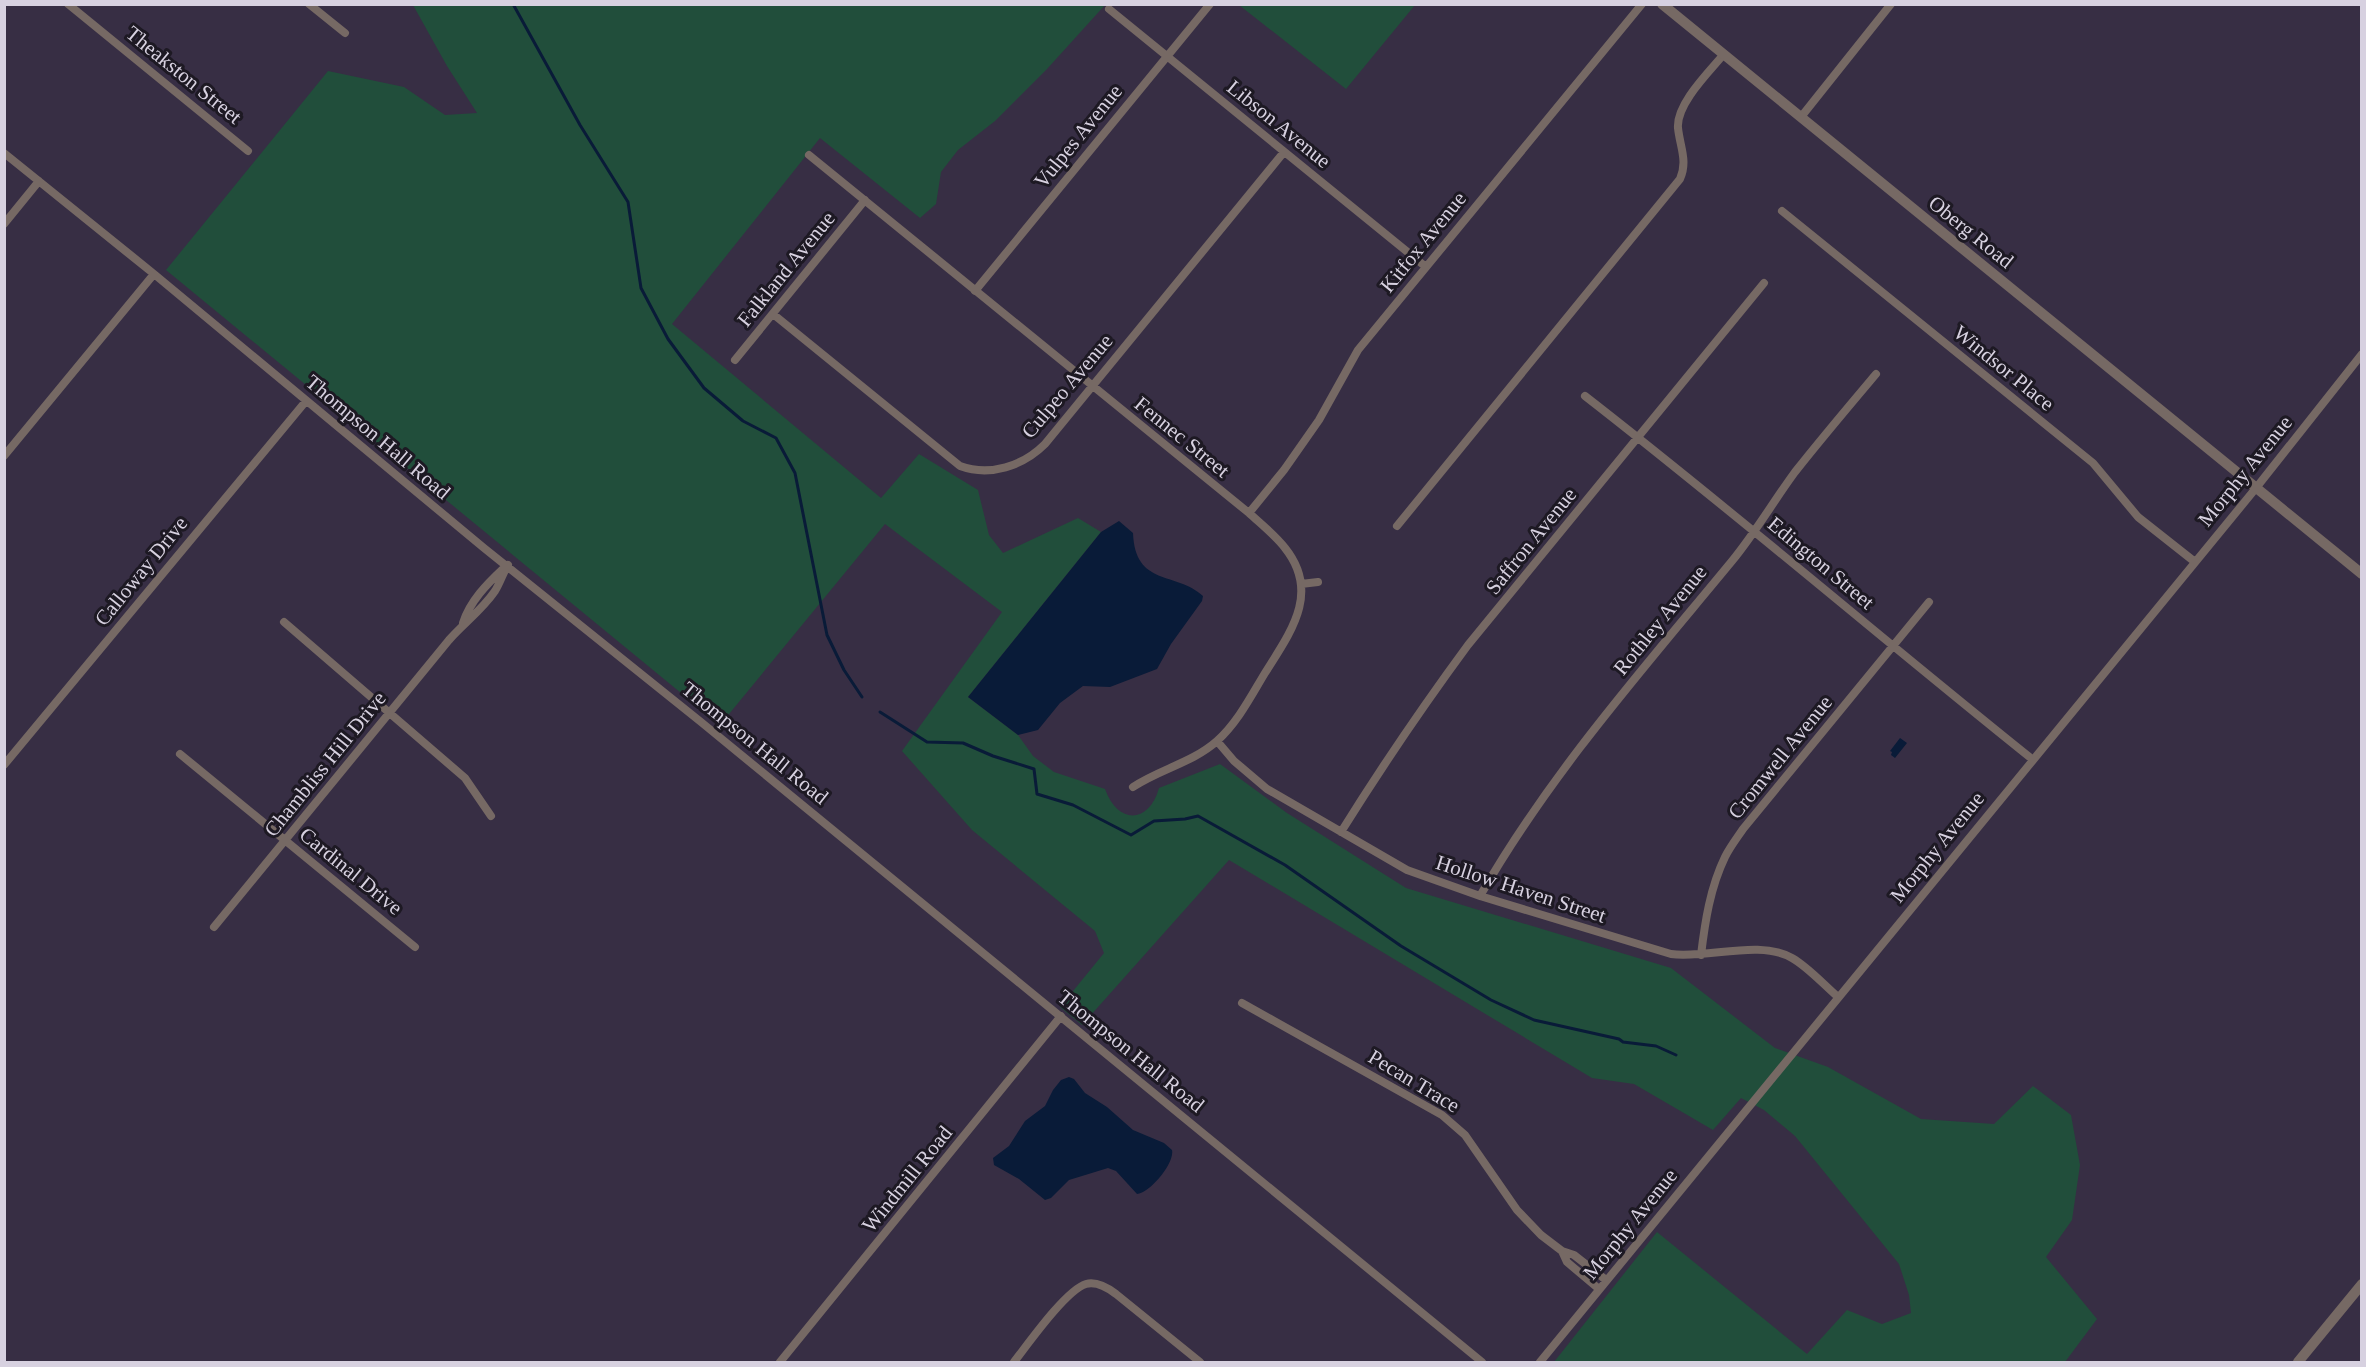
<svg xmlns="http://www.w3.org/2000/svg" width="2366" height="1367" viewBox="0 0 2366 1367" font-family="Georgia,serif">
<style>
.green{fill:#214e3b}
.water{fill:#091b38}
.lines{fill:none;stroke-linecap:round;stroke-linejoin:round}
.stream{stroke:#091b38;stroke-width:3}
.minor{stroke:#766964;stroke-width:8}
.tertiary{stroke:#766964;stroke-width:10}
.labels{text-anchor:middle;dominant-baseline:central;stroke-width:6;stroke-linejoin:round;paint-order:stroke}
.street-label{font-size:21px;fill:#d7d1e0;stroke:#1d1923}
</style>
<rect width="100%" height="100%" fill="#372e44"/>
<path class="green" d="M413 5H1105L1047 69 995 121 958 150 941 172 936 204 920 218 820 138 672 324 881 498 919 454 978 490 989 535 1003 553 1078 518 1101 532 968 697 1018 735 1033 756 1054 772 1105 789C1118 825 1149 824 1159 788L1220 764 1287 813 1406 888 1671 968 1775 1048 1828 1067 1921 1119 1994 1124 2033 1086 2071 1115 2080 1165 2072 1220 2046 1257 2097 1319 2065 1362H1554L1657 1232 1807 1354 1847 1310 1882 1324 1911 1313 1909 1295 1899 1264 1795 1136 1764 1110 1741 1098 1713 1130 1634 1084 1592 1078 1229 860 1082 1025 1060 1007 1104 953 1095 931 972 830 902 751 1002 612 885 524 720 725 166 270 328 71 404 87 445 115 477 113 447 66Z
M1239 5H1415L1346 89Z"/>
<path class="water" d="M1119 521 1133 533C1135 587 1176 571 1203 596L1202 601 1171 644 1157 669 1110 687 1083 686 1060 703 1038 730 1018 735 968 697 1101 532Z
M1900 738 1907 743 1895 758 1891 755 1892 752 1890 751Z
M1069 1077 1074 1079 1085 1093 1107 1107 1133 1130 1164 1143 1172 1150C1175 1163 1150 1193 1137 1194L1116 1171 1108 1168 1069 1180 1051 1198 1045 1200 1019 1179 994 1165 993 1158 1009 1146 1025 1121 1045 1106 1053 1090 1061 1080Z"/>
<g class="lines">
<path class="stream" d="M513 4 580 125 628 202 641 288 668 339 704 388 743 421 776 438 795 473 827 635 844 670 862 697
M880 712 927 742 963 743 993 756 1034 769 1037 794 1073 805 1131 835 1154 821 1185 819 1198 816 1285 865 1401 946 1491 1000 1534 1020 1619 1039 1623 1042 1656 1046 1676 1055"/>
<path class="minor" d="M68 4 248 151
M309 4 345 33
M1109 9 1426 267
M1801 117 1891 4
M4 153 154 274 484 548 701 722 1482 1362
M809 155 1249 513C1261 524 1275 535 1285 548 1321 593 1290 633 1265 673 1251 696 1238 722 1217 741 1192 763 1160 769 1133 787
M1782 211 2093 463 2138 517 2195 562
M4 224 39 181
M975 291 1210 4
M773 314 960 466C990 477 1023 466 1045 444L1284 152
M735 360 865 200
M1585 396C1737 514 1882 639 2032 759
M4 456 154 274
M1249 513 1284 470 1319 420 1358 350 1642 4
M1397 526 1680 179C1688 161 1680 147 1678 128 1676 104 1709 72 1724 54
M1301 584 1318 582
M284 622 465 778 491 816
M463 623C470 601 487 584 503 569
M1217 741 1234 761 1267 789 1407 870 1480 896 1671 954C1708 959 1759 939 1792 958 1808 967 1824 985 1838 997
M180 754 415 947
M4 765 306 401
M1341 832C1381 768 1423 706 1468 645L1764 283
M1480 896C1550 774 1643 669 1732 561 1755 533 1773 502 1795 472 1821 439 1849 406 1876 374
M214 927 449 640C464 623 482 610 495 591 500 583 503 573 508 565
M1701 955C1705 922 1710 888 1725 857 1730 847 1737 838 1743 829L1929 602
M1242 1003 1442 1115 1465 1135 1517 1210 1541 1235 1562 1251 1574 1255 1606 1280
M1562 1251 1567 1262 1599 1289
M780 1362 1061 1016
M1014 1362C1028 1344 1066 1290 1086 1284 1097 1281 1108 1288 1116 1294L1200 1362
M1540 1362 2256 488 2362 354"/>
<path class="tertiary" d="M1662 4 2362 574
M2298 1362 2362 1284"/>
</g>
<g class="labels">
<g class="street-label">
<text transform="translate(184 75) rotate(39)">Theakston Street</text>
<text transform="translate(1279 124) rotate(39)">Libson Avenue</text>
<text transform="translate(1078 136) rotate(-51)">Vulpes Avenue</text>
<text transform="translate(1971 232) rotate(39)">Oberg Road</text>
<text transform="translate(1423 242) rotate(-51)">Kitfox Avenue</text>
<text transform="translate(786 269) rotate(-51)">Falkland Avenue</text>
<text transform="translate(2004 368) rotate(39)">Windsor Place</text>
<text transform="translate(1067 386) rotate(-50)">Culpeo Avenue</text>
<text transform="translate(378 437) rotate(40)">Thompson Hall Road</text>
<text transform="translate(1182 437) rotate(39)">Fennec Street</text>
<text transform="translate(2245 471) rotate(-51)">Morphy Avenue</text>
<text transform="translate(1531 541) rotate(-51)">Saffron Avenue</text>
<text transform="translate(1821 563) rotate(40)">Edington Street</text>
<text transform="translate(141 571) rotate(-51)">Calloway Drive</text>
<text transform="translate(1660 620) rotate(-51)">Rothley Avenue</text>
<text transform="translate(755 743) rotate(39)">Thompson Hall Road</text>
<text transform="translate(1780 757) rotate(-51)">Cromwell Avenue</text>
<text transform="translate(325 764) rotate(-51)">Chambliss Hill Drive</text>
<text transform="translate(1937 847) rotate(-51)">Morphy Avenue</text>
<text transform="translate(351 871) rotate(39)">Cardinal Drive</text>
<text transform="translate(1521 889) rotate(18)">Hollow Haven Street</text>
<text transform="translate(1131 1051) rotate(39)">Thompson Hall Road</text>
<text transform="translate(1414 1081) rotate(31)">Pecan Trace</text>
<text transform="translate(907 1179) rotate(-51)">Windmill Road</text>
<text transform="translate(1630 1224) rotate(-51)">Morphy Avenue</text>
</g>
</g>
<rect width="2366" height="1367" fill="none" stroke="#d7d1e0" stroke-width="12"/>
</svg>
